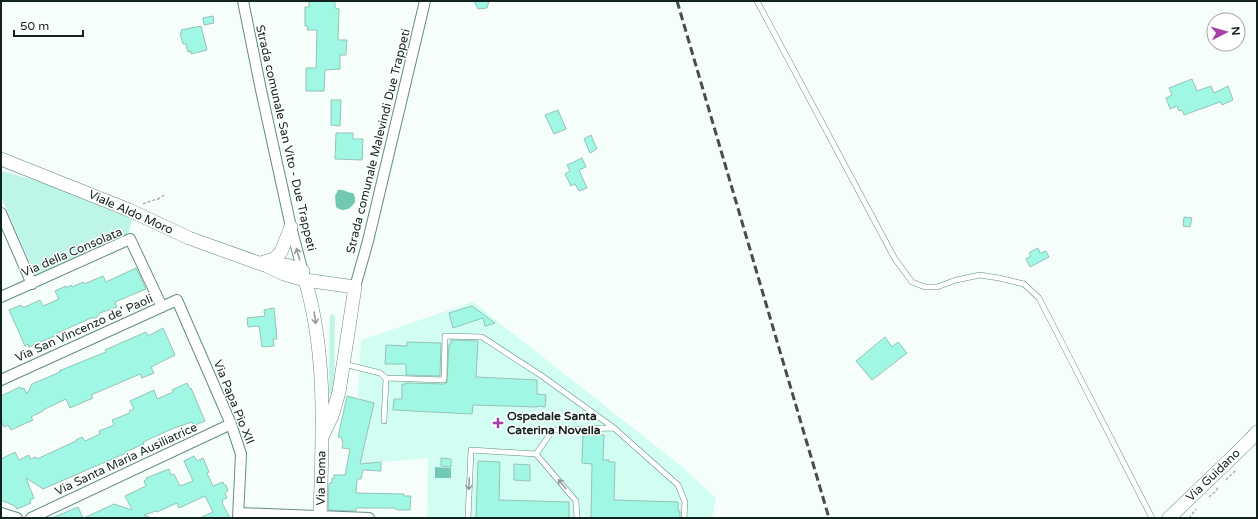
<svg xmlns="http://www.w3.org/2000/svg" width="1258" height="519" viewBox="0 0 1258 519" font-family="'Varela Round',sans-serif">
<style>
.built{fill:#d2fdf2}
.green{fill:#bdf6e8}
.water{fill:#70c8b5}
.building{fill:#a0f8e4;stroke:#96c2b7}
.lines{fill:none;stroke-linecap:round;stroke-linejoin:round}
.lane-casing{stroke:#628d83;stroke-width:6}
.street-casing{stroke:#628d83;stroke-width:12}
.secondary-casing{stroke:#628d83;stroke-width:14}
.path{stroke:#a7b3b0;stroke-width:1.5;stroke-dasharray:3 2;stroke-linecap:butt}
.lane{stroke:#fff;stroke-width:5}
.street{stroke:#fff;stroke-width:10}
.secondary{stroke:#fff;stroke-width:13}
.rail{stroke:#41504c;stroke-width:3;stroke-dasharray:8 4;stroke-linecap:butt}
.oneway{stroke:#949c9a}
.poi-dot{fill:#a741a6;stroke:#fff;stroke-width:1.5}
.labels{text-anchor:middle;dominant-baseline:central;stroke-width:3;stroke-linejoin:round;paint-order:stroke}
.street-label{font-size:12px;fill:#12231f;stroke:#fff}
.poi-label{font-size:12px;font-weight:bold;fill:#12231f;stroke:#fff;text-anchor:start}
</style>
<rect width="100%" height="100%" fill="#f5fefb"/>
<path class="built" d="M473 302 680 465 716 498 712 518H427L428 458 360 464 374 403 360 400V398H358L361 340Z"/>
<path class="green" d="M1 171 38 181 132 219 129 232 124 236 36 276 1 197Z
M332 314 335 316 334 393 332 395 329 393 330 316Z"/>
<path class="water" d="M338 190C344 189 347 193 353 193L355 197V202C351 209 343 213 336 207L335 196Z
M435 467 451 468V478H435Z"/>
<path class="building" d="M309 1H335V8L339 9 338 40H347L346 55H340V69L325 70 324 91H306V68H316L317 30H307L308 26H305V7H309Z
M474 1H489L487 8 478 9Z
M213 16 214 23 204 25 203 18Z
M201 26 207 50 191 54V51L188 52 186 44H183L180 33H182L181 30Z
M1192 79 1197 91 1211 86 1214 93 1228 86 1233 100 1222 105 1220 102 1184 115 1182 110 1179 111 1177 106 1170 109 1166 98 1172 95 1169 88Z
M331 100H341L340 126 331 125Z
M558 110 566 129 554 134 545 115Z
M336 133H353V139H363L362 160 335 159Z
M591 135 597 149 590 153 584 139Z
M582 158 586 167 579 170 587 188 579 191 575 184 571 186 565 174 570 171 567 165Z
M1184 217 1192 218 1190 227 1183 226Z
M1038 248 1040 253 1046 251 1049 257 1030 267 1026 259 1031 256 1029 253Z
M136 268 146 289 115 302 117 307 100 313 96 318H91L64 330 56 334 57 335 29 347 28 344 25 346 9 310 21 305 22 307H25L40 300 43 306 59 299 55 291 66 286V288L71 285 72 287 83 282 84 284 103 276 106 282Z
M472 306 495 323 485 326 483 318 453 328 449 313Z
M274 308 277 339H273L274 346 262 347 259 326 248 327 247 318 265 316 264 310Z
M163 328 175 355 151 367 154 373 142 378 140 374 91 395 93 398 70 408 66 399 43 410V411L31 417 33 420 11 430 8 425 4 427 1 421V396L20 387 21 389 24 388 27 394 32 384 60 372 59 371 106 352 105 350 146 332 148 336Z
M885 337 892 347 898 342 907 353 872 380 856 361Z
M451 340 478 341 476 377 537 380V394L546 395 545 407 537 406V407L473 405 472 414 393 410 394 399H402V384H406V383L444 384 447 382 449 344H451Z
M407 342 441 343 440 376 406 375V364H385L386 345 407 346Z
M187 383 190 389 191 388 205 421 193 426 192 422 174 428 143 442 144 444 125 452 126 453 43 489 26 478 34 498 30 500 31 503 17 509 15 506 1 500V459L15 452 19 460 29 455 30 459 36 457 37 459 76 441V440L82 437 85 441 100 434 99 431 114 425 112 420 130 413 129 411 134 409 130 401 154 390 157 399 173 392 172 390Z
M347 396 374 403 360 464 381 462V471L363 470 361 479H357L356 493 404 494V496H411L410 510H398L394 508H356V511L328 510 329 483H332V478L334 479V475H345L350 449 342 448 343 441H342V438L338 437Z
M583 435H604L603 460H609V462H615L614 500 678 502V511H680V518H591L592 464 582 463Z
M194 456 197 461 203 458 209 472 207 473 213 486 223 482 224 485H226L228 491 225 493 227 498 222 500 223 503H222L230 518H200L213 512 205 496 179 508 177 503 157 512 156 511 144 515 151 518H84L114 504 132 510 125 496 146 486 144 481 147 479 146 478 169 469 171 475 174 474 180 486 193 481 184 461Z
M441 458 451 459V467L441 466Z
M478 461 500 462 499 500 569 502V518H476Z
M514 464 530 465V481L514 480Z
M78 507 83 518H52Z"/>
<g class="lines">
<defs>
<path id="lane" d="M757 1 895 259 912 282 925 287H937L956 280 980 275 999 278 1024 284 1039 298 1152 518
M344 364 380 373 386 378
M384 421 386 378 444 380 445 336 482 337 542 376 614 428
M536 454 553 430 614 428 678 485 685 502 684 518
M468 518 471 450 536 454 576 501 577 518"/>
<path id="street" d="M243 1 261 90 291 227 304 276
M1 213 32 284
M355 287 368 241 425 1
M1 297 130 239 162 307
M1 380 177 300 231 424 241 454 238 518
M1 513 17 518
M239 513 369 518
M31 518 231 424"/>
<path id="secondary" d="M1 159 129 210 189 238 267 266 284 274 305 280 355 287 339 392 332 416 322 437
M261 263 274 259 281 252 291 227
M269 265H287L303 271
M305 280C328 356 322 440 320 518
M1169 518 1249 441 1257 432"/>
</defs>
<use href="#lane" class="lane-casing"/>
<use href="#street" class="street-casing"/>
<use href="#secondary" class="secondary-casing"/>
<path class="path" d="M143 204C150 200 158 201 164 195
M1226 480 1236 470
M1209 497 1216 491 1218 487
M1189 518 1196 509"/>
<use href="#lane" class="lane"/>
<use href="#street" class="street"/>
<use href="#secondary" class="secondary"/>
<path class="rail" d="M677 1 829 518"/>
</g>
<defs><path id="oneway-shaft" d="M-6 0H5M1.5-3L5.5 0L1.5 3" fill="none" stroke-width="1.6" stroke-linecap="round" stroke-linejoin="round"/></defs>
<g class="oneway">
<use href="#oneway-shaft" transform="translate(298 254) rotate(-106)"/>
<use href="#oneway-shaft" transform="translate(315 318) rotate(82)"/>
<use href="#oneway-shaft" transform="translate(469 484) rotate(93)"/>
<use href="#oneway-shaft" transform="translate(562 484) rotate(-130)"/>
</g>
<path class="poi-dot" d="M496 417h4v4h4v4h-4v4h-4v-4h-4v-4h4z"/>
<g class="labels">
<g class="street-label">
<text transform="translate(286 138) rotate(77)">Strada comunale San Vito - Due Trappeti</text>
<text transform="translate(378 141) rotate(-76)">Strada comunale Malevindi Due Trappeti</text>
<text transform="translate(131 212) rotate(24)">Viale Aldo Moro</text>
<text transform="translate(72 252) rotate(-23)">Via della Consolata</text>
<text transform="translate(84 328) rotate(-24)">Via San Vincenzo de' Paoli</text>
<text transform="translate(234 402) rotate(68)">Via Papa Pio XII</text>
<text transform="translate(126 459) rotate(-25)">Via Santa Maria Ausiliatrice</text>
<text transform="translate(1213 475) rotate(-44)">Via Guidano</text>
<text transform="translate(321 478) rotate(-89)">Via Roma</text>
</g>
<g class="poi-label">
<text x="507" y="416">Ospedale Santa<tspan x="507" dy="14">Caterina Novella</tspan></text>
</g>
</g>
<rect width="1258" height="519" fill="none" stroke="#12231f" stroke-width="4"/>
<g transform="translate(1226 32) rotate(84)"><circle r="19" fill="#ffffff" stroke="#a0a7a5"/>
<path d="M0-3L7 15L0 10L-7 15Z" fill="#a741a6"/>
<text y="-6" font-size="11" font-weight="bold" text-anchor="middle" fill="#12231f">N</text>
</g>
<path d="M14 30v6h69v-6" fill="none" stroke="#12231f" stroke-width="2"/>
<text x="20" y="30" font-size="12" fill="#12231f" stroke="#ffffff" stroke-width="3" paint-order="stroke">50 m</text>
</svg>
